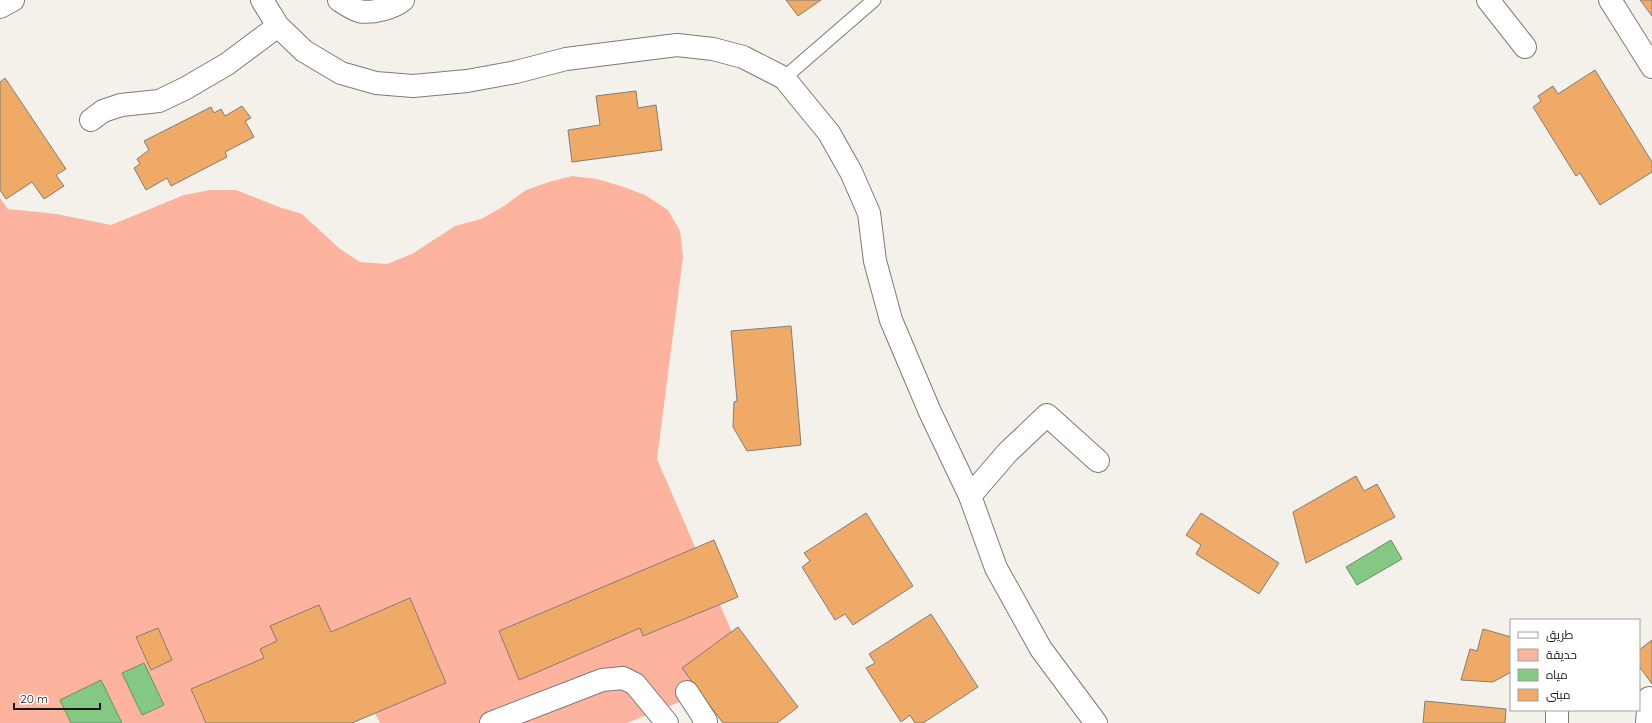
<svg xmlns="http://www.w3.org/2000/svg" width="1652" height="723" viewBox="0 0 1652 723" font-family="Quicksand,Cairo,sans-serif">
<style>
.green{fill:#feb39f}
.water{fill:#84c884;stroke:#649363}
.building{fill:#f0aa67;stroke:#827c78}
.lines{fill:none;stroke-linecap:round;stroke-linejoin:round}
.lane-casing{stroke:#7d7b75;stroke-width:15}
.street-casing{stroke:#7d7b75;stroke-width:24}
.lane{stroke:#fff;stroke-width:13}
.street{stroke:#fff;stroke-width:22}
</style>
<rect width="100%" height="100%" fill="#f3f1ea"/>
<path class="green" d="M572 176 597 179 621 186 645 195 668 210 680 231 683 257 657 459 750 674 627 723H380L361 686 272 723H0V198L8 209 57 214 111 225 184 195 210 190H236L279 207 302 214 340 249 360 262 387 264 412 254 455 226 481 219 504 206 526 190 549 182Z"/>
<path class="water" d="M1391 540 1402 559 1357 585 1346 567Z
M144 663 164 705 142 715 122 673Z
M101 680 122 723H71L60 700Z"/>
<path class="building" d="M786 0H821L798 16Z
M1640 0H1652V16Z
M1595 70 1652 162V172L1600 205 1580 173 1576 176 1533 107 1541 101 1538 96 1553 86 1558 94Z
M5 78 66 169 56 175 64 186 44 199 32 182 6 199 0 190V82Z
M636 91 638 108 656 105 662 150 572 162 568 130 600 125 596 96Z
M242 106 251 118 245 121 254 137 225 152 227 157 171 186 167 178 146 190 134 168 140 164 137 159 149 150 144 141 211 107 214 113 221 109 225 116Z
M791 326 801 445 747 451 733 427 734 402 737 401 731 331Z
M1356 476 1364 491 1377 484 1395 517 1306 563 1293 512Z
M866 513 913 586 853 625 845 614 835 620 802 567 810 561 804 553Z
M1201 513 1279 563 1259 594 1196 554 1201 545 1186 535Z
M714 540 738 597 643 636 640 628 519 680 499 631Z
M410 598 446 683 352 723H206L191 689 264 658 260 649 277 641 270 626 319 605 331 632Z
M931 614 978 687 923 723H915L910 715 901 722 866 668 875 663 869 654Z
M738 627 798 707 777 723H723L682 668Z
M158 628 172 660 151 670 136 637Z
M1483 629 1511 637V672L1493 682 1461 680 1470 649 1477 651Z
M1652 640V684L1639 666V650Z
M1425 701 1506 709 1505 723H1423Z"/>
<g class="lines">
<defs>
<path id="lane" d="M784 78 874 0"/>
<path id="street" d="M262 0 278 26 304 51 341 73 376 83 413 86 467 81 516 72 566 59 677 45 713 49 743 57 784 78 829 133 851 172 869 213 875 261 891 320 930 412 970 496 996 568 1041 649 1096 723
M339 0C345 4 352 9 359 11 371 14 394 8 403 0
M1488 0 1525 47
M1610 0 1652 67
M0 7 13 0
M91 120 103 111 121 105 159 101 186 88 227 64 278 26
M970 496 1007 453 1047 415 1098 461
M687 692 706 721 704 723
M491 723 602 680 623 678 635 684 667 723
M1557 723V710
M1647 723 1649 698"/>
</defs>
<use href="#lane" class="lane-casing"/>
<use href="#street" class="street-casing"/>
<use href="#lane" class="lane"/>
<use href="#street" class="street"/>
</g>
<rect x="1510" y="619" width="130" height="92" fill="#ffffff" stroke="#a3a2a1"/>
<rect x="1518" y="632" width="20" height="6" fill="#ffffff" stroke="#a3a2a1"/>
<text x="1546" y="639" font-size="12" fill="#181715">طريق</text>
<rect x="1518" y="649" width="20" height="12" fill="#feb39f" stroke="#a3a2a1"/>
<text x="1546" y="659" font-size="12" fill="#181715">حديقة</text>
<rect x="1518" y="669" width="20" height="12" fill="#84c884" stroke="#a3a2a1"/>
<text x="1546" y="679" font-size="12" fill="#181715">مياه</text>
<rect x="1518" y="689" width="20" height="12" fill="#f0aa67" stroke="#a3a2a1"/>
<text x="1546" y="699" font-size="12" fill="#181715">مبنى</text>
<path d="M14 703v6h86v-6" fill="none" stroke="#181715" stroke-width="2"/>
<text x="20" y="703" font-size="12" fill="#181715" stroke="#ffffff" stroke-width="3" paint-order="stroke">20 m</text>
</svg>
